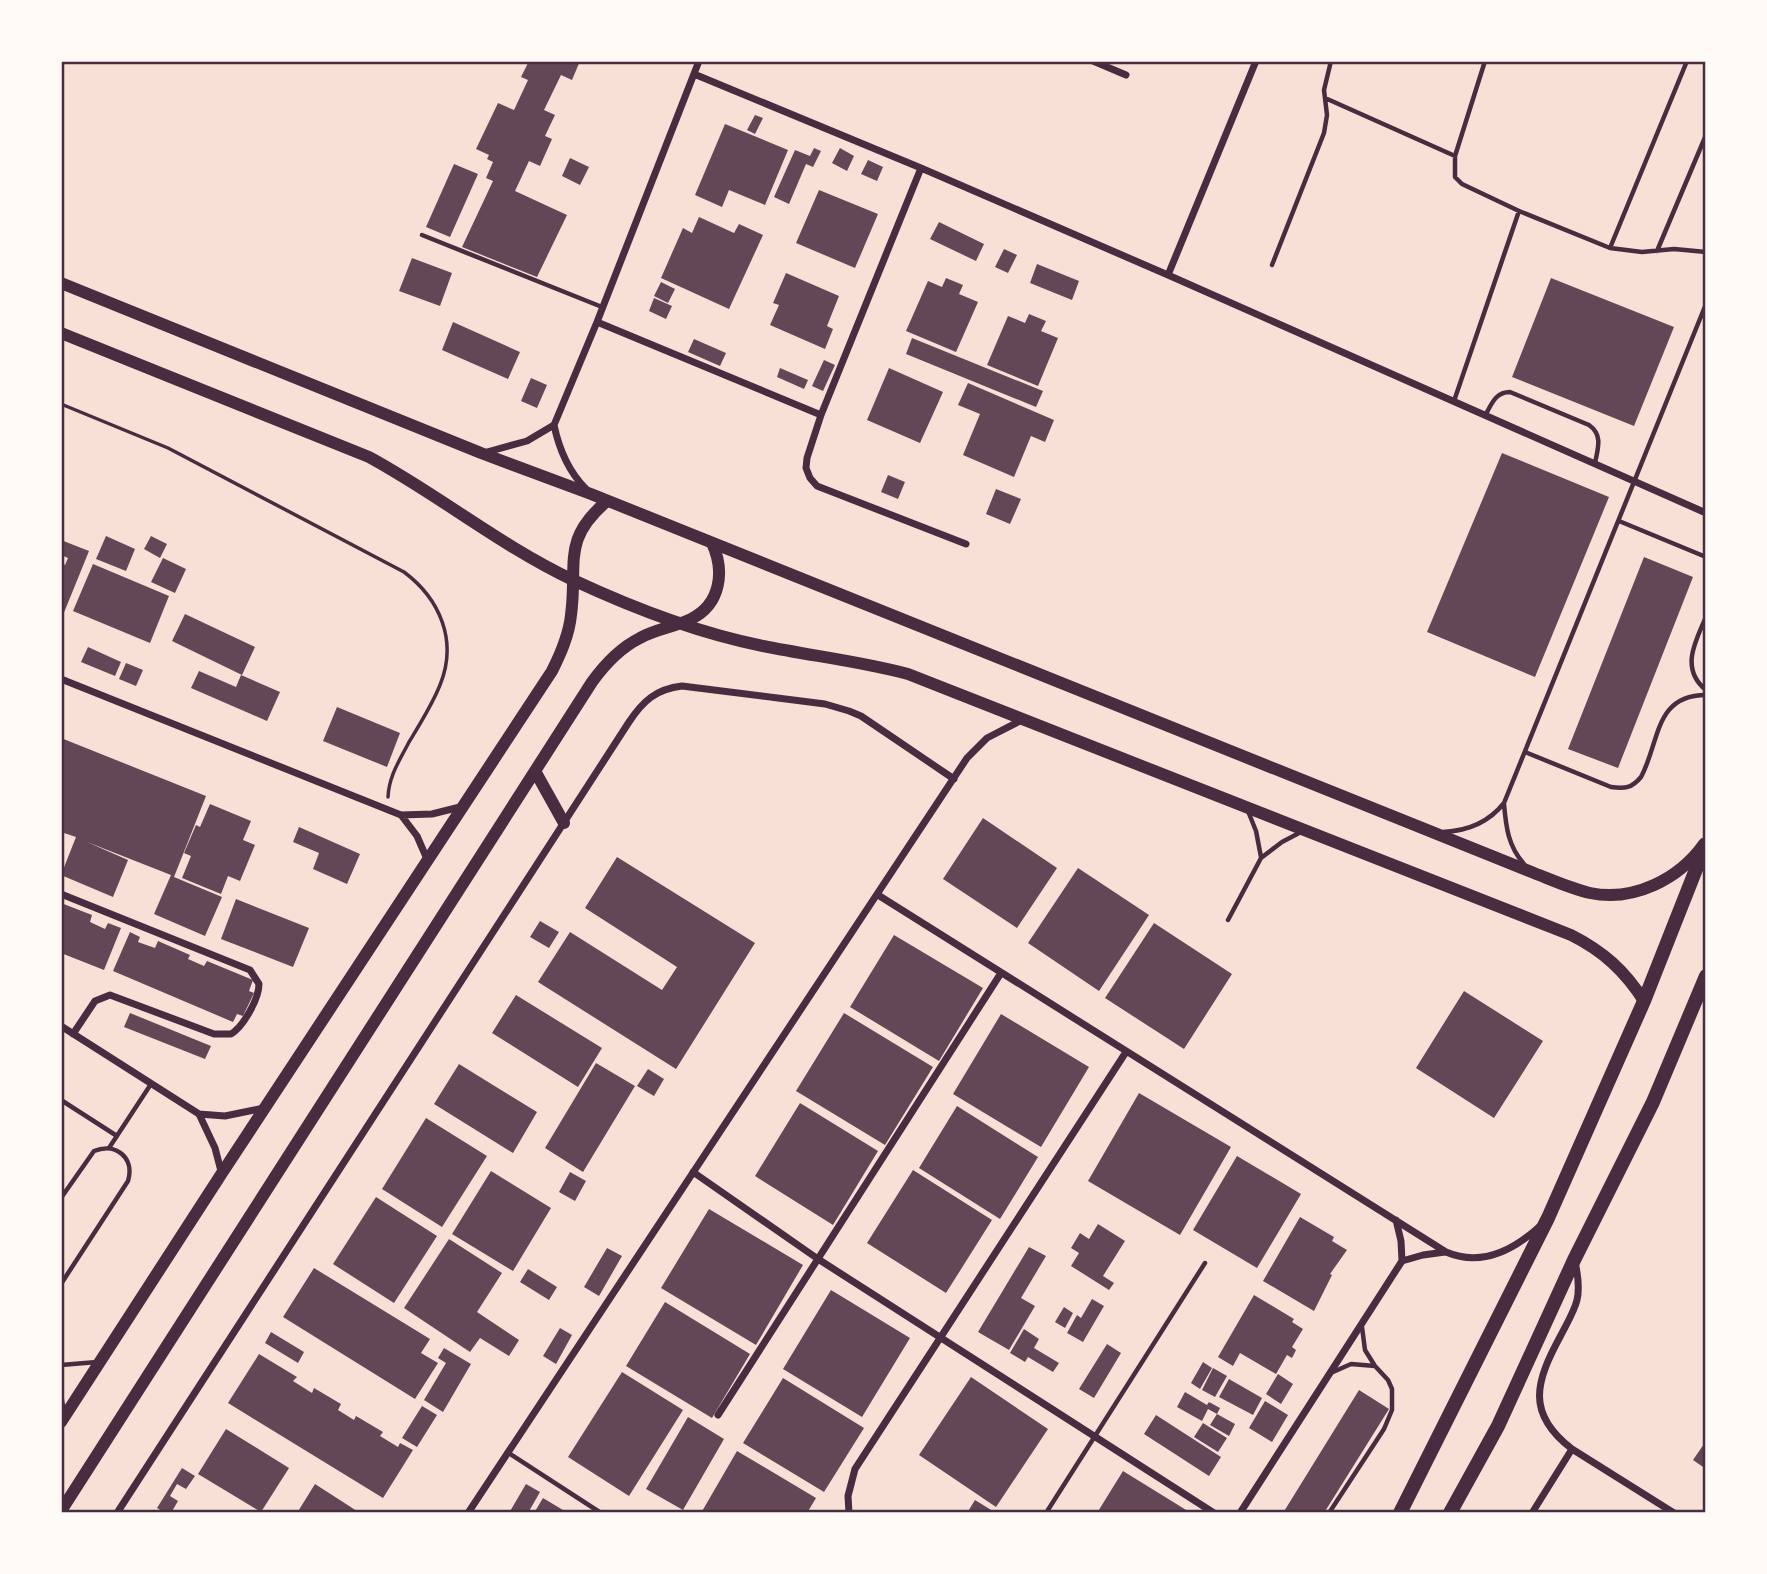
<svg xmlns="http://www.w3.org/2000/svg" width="1767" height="1574" viewBox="0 0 1767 1574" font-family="Karla,sans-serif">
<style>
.building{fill:#644757}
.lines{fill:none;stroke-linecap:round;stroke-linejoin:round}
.path{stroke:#4a2c40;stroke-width:3.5}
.service{stroke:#4a2c40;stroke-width:4.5}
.minor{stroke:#4a2c40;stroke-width:7}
.secondary{stroke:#4a2c40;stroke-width:12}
.trunk{stroke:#4a2c40;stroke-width:14}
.neatline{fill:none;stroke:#4a2c40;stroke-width:2.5}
</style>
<rect width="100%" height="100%" fill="#f7e1d7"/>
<path class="building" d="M529 61H580L572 80 561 75 544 110 555 115 545 136 552 139 540 166 529 161 515 191 567 215 537 277 462 247 493 181 486 178 493 162 487 159 489 155 476 149 498 103 514 110 528 80 521 77Z
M755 115 763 118 755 134 747 130Z
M725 124 788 150 765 205 729 190 722 207 695 195Z
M814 148 821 151 813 167 806 164 789 204 774 197 795 150 810 156Z
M840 148 854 156 847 171 832 163Z
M570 158 589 167 580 185 562 176Z
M868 160 883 167 877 181 861 174Z
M454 164 478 174 450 237 426 227Z
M819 190 878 214 855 268 796 243Z
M699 217 734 233 739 224 763 235 729 309 661 278 683 228 692 233Z
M939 222 984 244 976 261 930 239Z
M1004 249 1017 255 1008 273 995 267Z
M412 258 452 273 440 306 399 291Z
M1037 264 1079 281 1072 300 1030 283Z
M786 273 839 296 827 326 833 329 825 349 770 325 779 305 773 303Z
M946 278 963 285 959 294 978 302 956 352 906 331 928 281 942 287Z
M1551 278 1674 327 1634 426 1512 377Z
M661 282 675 289 668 303 654 296Z
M654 298 672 306 666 319 649 311Z
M1029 314 1046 321 1041 331 1058 338 1038 386 987 365 1008 316 1025 323Z
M453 322 520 352 508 379 442 350Z
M912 338 1043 391 1036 407 906 354Z
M694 339 726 353 720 366 688 352Z
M824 360 835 365 823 391 812 386Z
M780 368 808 380 804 389 777 377Z
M889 368 943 392 920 443 867 420Z
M531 378 547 385 537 408 521 401Z
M968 383 1054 420 1045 442 1031 436 1014 477 963 455 980 414 958 405Z
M1502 453 1609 497 1535 677 1427 632Z
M888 475 905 482 898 499 881 492Z
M996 489 1021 499 1010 524 986 514Z
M106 536 135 549 126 571 96 559Z
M151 536 167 544 160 558 144 549Z
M61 540 89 551 61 620V563L65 565 68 558 61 555Z
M1644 557 1693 577 1618 768 1568 749Z
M163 558 186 569 175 593 151 582Z
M93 564 169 596 150 643 73 611Z
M185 614 255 647 242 675 172 641Z
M88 647 121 662 115 676 81 662Z
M126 663 143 670 136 686 119 679Z
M199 671 236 687 241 675 280 692 267 721 191 688Z
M337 707 400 733 387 767 323 741Z
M61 738 206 796 174 877 222 897 205 936 154 914 171 875 87 842 128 860 113 897 61 875 76 837 61 832Z
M210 804 251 821 243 840 255 845 240 881 228 876 221 894 182 878 191 856 184 853 196 825 200 827Z
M983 818 1057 868 1017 928 943 879Z
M299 827 360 854 347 884 313 869 319 853 293 842Z
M617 857 755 943 676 1069 538 982 570 932 662 990 677 967 585 908Z
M1078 868 1149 915 1099 991 1028 943Z
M236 899 309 928 293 967 221 939Z
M61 903 92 915 90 922 105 929 108 923 121 928 104 970 61 953Z
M540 921 559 932 549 948 530 937Z
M1154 923 1232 974 1184 1049 1105 998Z
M130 932 140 937 138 942 155 948 158 941 190 955 188 959 204 966 207 961 253 980 249 991 254 993 243 1016 237 1014 233 1022 113 971Z
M894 935 983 988 939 1061 850 1007Z
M1464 991 1543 1041 1494 1118 1416 1068Z
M516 995 602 1048 578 1087 492 1033Z
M130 1013 211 1046 205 1059 124 1027Z
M844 1013 933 1067 885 1145 796 1091Z
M1001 1014 1089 1067 1041 1147 953 1094Z
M596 1063 635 1086 583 1172 545 1148Z
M459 1064 537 1112 513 1153 434 1104Z
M648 1069 664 1079 654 1096 637 1086Z
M1139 1093 1231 1147 1180 1235 1088 1181Z
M800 1103 878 1151 833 1225 755 1176Z
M957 1106 1038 1157 1000 1219 919 1168Z
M426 1118 487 1156 442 1227 382 1189Z
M1237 1156 1301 1194 1257 1268 1193 1230Z
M913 1170 992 1220 946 1293 867 1243Z
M491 1171 551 1208 513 1271 452 1234Z
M570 1172 586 1181 575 1201 559 1192Z
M376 1197 437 1236 394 1303 333 1264Z
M709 1209 803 1265 756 1345 661 1288Z
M1300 1217 1334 1237 1332 1241 1347 1250 1330 1274 1332 1275 1314 1311 1263 1281Z
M1098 1224 1125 1241 1103 1276 1114 1283 1109 1290 1071 1266 1079 1253 1071 1248 1080 1233 1089 1239Z
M449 1239 502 1273 477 1312 519 1340 509 1356 480 1338 470 1352 404 1308Z
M1029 1247 1046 1256 1021 1298 1035 1306 1009 1350 978 1332Z
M607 1248 622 1256 599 1296 584 1287Z
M314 1268 430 1339 421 1353 438 1363 415 1399 283 1317Z
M528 1269 557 1287 549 1300 520 1282Z
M831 1290 910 1338 862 1417 783 1369Z
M1254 1295 1294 1319 1292 1322 1303 1329 1292 1347 1296 1350 1292 1358 1287 1355 1276 1374 1240 1353 1233 1366 1218 1357Z
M1092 1299 1104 1306 1083 1342 1067 1333 1077 1315 1081 1318Z
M665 1302 750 1354 712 1418 626 1366Z
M1064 1307 1073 1313 1065 1328 1055 1322Z
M560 1328 572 1335 556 1364 543 1356Z
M1024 1329 1039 1339 1034 1348 1059 1363 1053 1372 1028 1357 1025 1362 1010 1353Z
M271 1332 304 1352 298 1363 265 1343Z
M1107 1344 1121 1353 1094 1398 1079 1389Z
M444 1348 471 1364 443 1412 424 1400 446 1363 438 1358Z
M259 1354 297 1377 293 1381 312 1393 314 1388 341 1404 338 1410 354 1420 356 1416 383 1432 380 1436 398 1447 400 1443 413 1450 383 1498 228 1403Z
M1203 1362 1212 1368 1200 1389 1191 1383Z
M1213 1368 1227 1376 1215 1397 1202 1390Z
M622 1372 683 1410 629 1496 568 1457Z
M1278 1374 1293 1384 1281 1404 1266 1394Z
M971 1377 1048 1429 996 1507 919 1455Z
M783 1378 864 1428 824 1492 743 1443Z
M1229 1379 1262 1398 1253 1415 1219 1397Z
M1359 1390 1389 1409 1324 1513H1283Z
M1185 1392 1207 1405 1209 1402 1220 1408 1217 1414 1208 1409 1202 1421 1177 1407Z
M1265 1401 1288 1415 1272 1442 1249 1428Z
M422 1406 437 1415 417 1447 402 1438Z
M1217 1414 1235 1424 1229 1436 1210 1425Z
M1156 1415 1221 1457 1209 1476 1144 1434Z
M688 1417 724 1439 683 1510 646 1489Z
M1203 1423 1227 1438 1218 1452 1194 1437Z
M226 1429 289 1468 261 1512 198 1474Z
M1706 1441V1469L1693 1460Z
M737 1451 816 1498 807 1513H701Z
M182 1468 195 1476 186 1489 177 1484 170 1496 178 1501 171 1513H165L157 1508Z
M1123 1471 1191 1513H1097Z
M315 1484 360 1513H297Z
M526 1484 540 1492 528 1513H509Z
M543 1498 568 1513H534Z
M975 1500 996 1513H967Z"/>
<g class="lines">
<path class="path" d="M61 404 168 448 404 572C440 599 458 641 440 685 432 705 420 724 409 742 400 760 389 775 388 797"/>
<path class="service" d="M1485 61 1455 156V177L1462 184 1519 211 1610 248 1642 252 1674 249 1706 252
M1325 98 1455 156
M422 235 602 307
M1610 248 1687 61
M1657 251 1706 135
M1272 265 1324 133 1327 115 1324 90 1331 61
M1454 401 1519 211
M1486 414C1492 403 1496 392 1510 392L1589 425C1603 435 1598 448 1595 463
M1619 521 1706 557
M1706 617C1695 642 1680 669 1706 690
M1525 752 1611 787C1625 789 1632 788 1641 777 1660 742 1654 695 1706 695
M1504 804C1506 827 1508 846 1524 864
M1248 811 1256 831 1261 857
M1443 832C1467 831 1489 822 1504 803L1706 304
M1228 920 1261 858 1282 842 1301 832
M61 1100 117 1136
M109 1148 151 1084
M61 1198 94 1151C116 1142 135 1158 128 1181L61 1284
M61 1365 97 1362
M1333 1372 1351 1364 1375 1366
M61 1395 64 1412
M507 1452 601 1513
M1046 1513 1205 1263
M1329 1513 1384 1429 1392 1410V1389L1388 1380 1375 1366 1365 1350 1362 1327"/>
<path class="minor" d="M1093 61 1126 75
M694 74 921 168 1168 275 1706 513
M921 168 821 415 807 458 806 468 810 478 817 486 966 544
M1168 275 1256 61
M597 322 821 415
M554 425C559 449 568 471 586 489
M487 452 527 441 554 425 597 322 699 61
M61 679 401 815 432 814 460 807
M401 815 417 836 427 859
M61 894 250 970 259 984C259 999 243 1027 231 1034H214L110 995 95 1001 73 1034
M878 895 1446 1252C1481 1267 1513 1251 1540 1226
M61 1026 199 1114 225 1116 264 1108
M199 1114 215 1148 221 1171
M693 1172 818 1259 1214 1513
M1402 1261 1423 1255 1445 1252
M1575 1262C1578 1275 1580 1287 1577 1300 1574 1312 1567 1323 1561 1335 1536 1381 1525 1413 1572 1449L1674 1513
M718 1415 1001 973
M117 1513 629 722C643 701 656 689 682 686L825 704 849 711 861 716 954 779
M468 1513 967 758 987 738 1022 720
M849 1513 848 1496 855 1469 1126 1052
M1240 1513 1402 1261 1401 1241 1396 1220
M1532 1513 1572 1449"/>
<path class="secondary" d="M61 283 481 453 591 494 1534 873C1552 880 1572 889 1590 893 1634 902 1679 879 1704 844
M61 333 369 457C439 495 501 546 573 580 633 608 698 633 763 646 812 656 859 661 908 674L1571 935C1603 951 1625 971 1644 1001
M535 771 564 823
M61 1422 222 1173 552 671C561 653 569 635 571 615 578 563 561 540 607 501
M61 1511 592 682C605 664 620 648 640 638 656 629 675 627 691 619 721 604 725 571 712 543"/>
<path class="trunk" d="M1400 1513 1548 1218 1644 1001 1706 844
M1450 1513 1498 1426 1574 1260 1653 1102 1706 976"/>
</g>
<rect width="1767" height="1574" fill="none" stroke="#fffaf5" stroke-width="126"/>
<rect x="63" y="63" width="1641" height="1448" class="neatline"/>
</svg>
